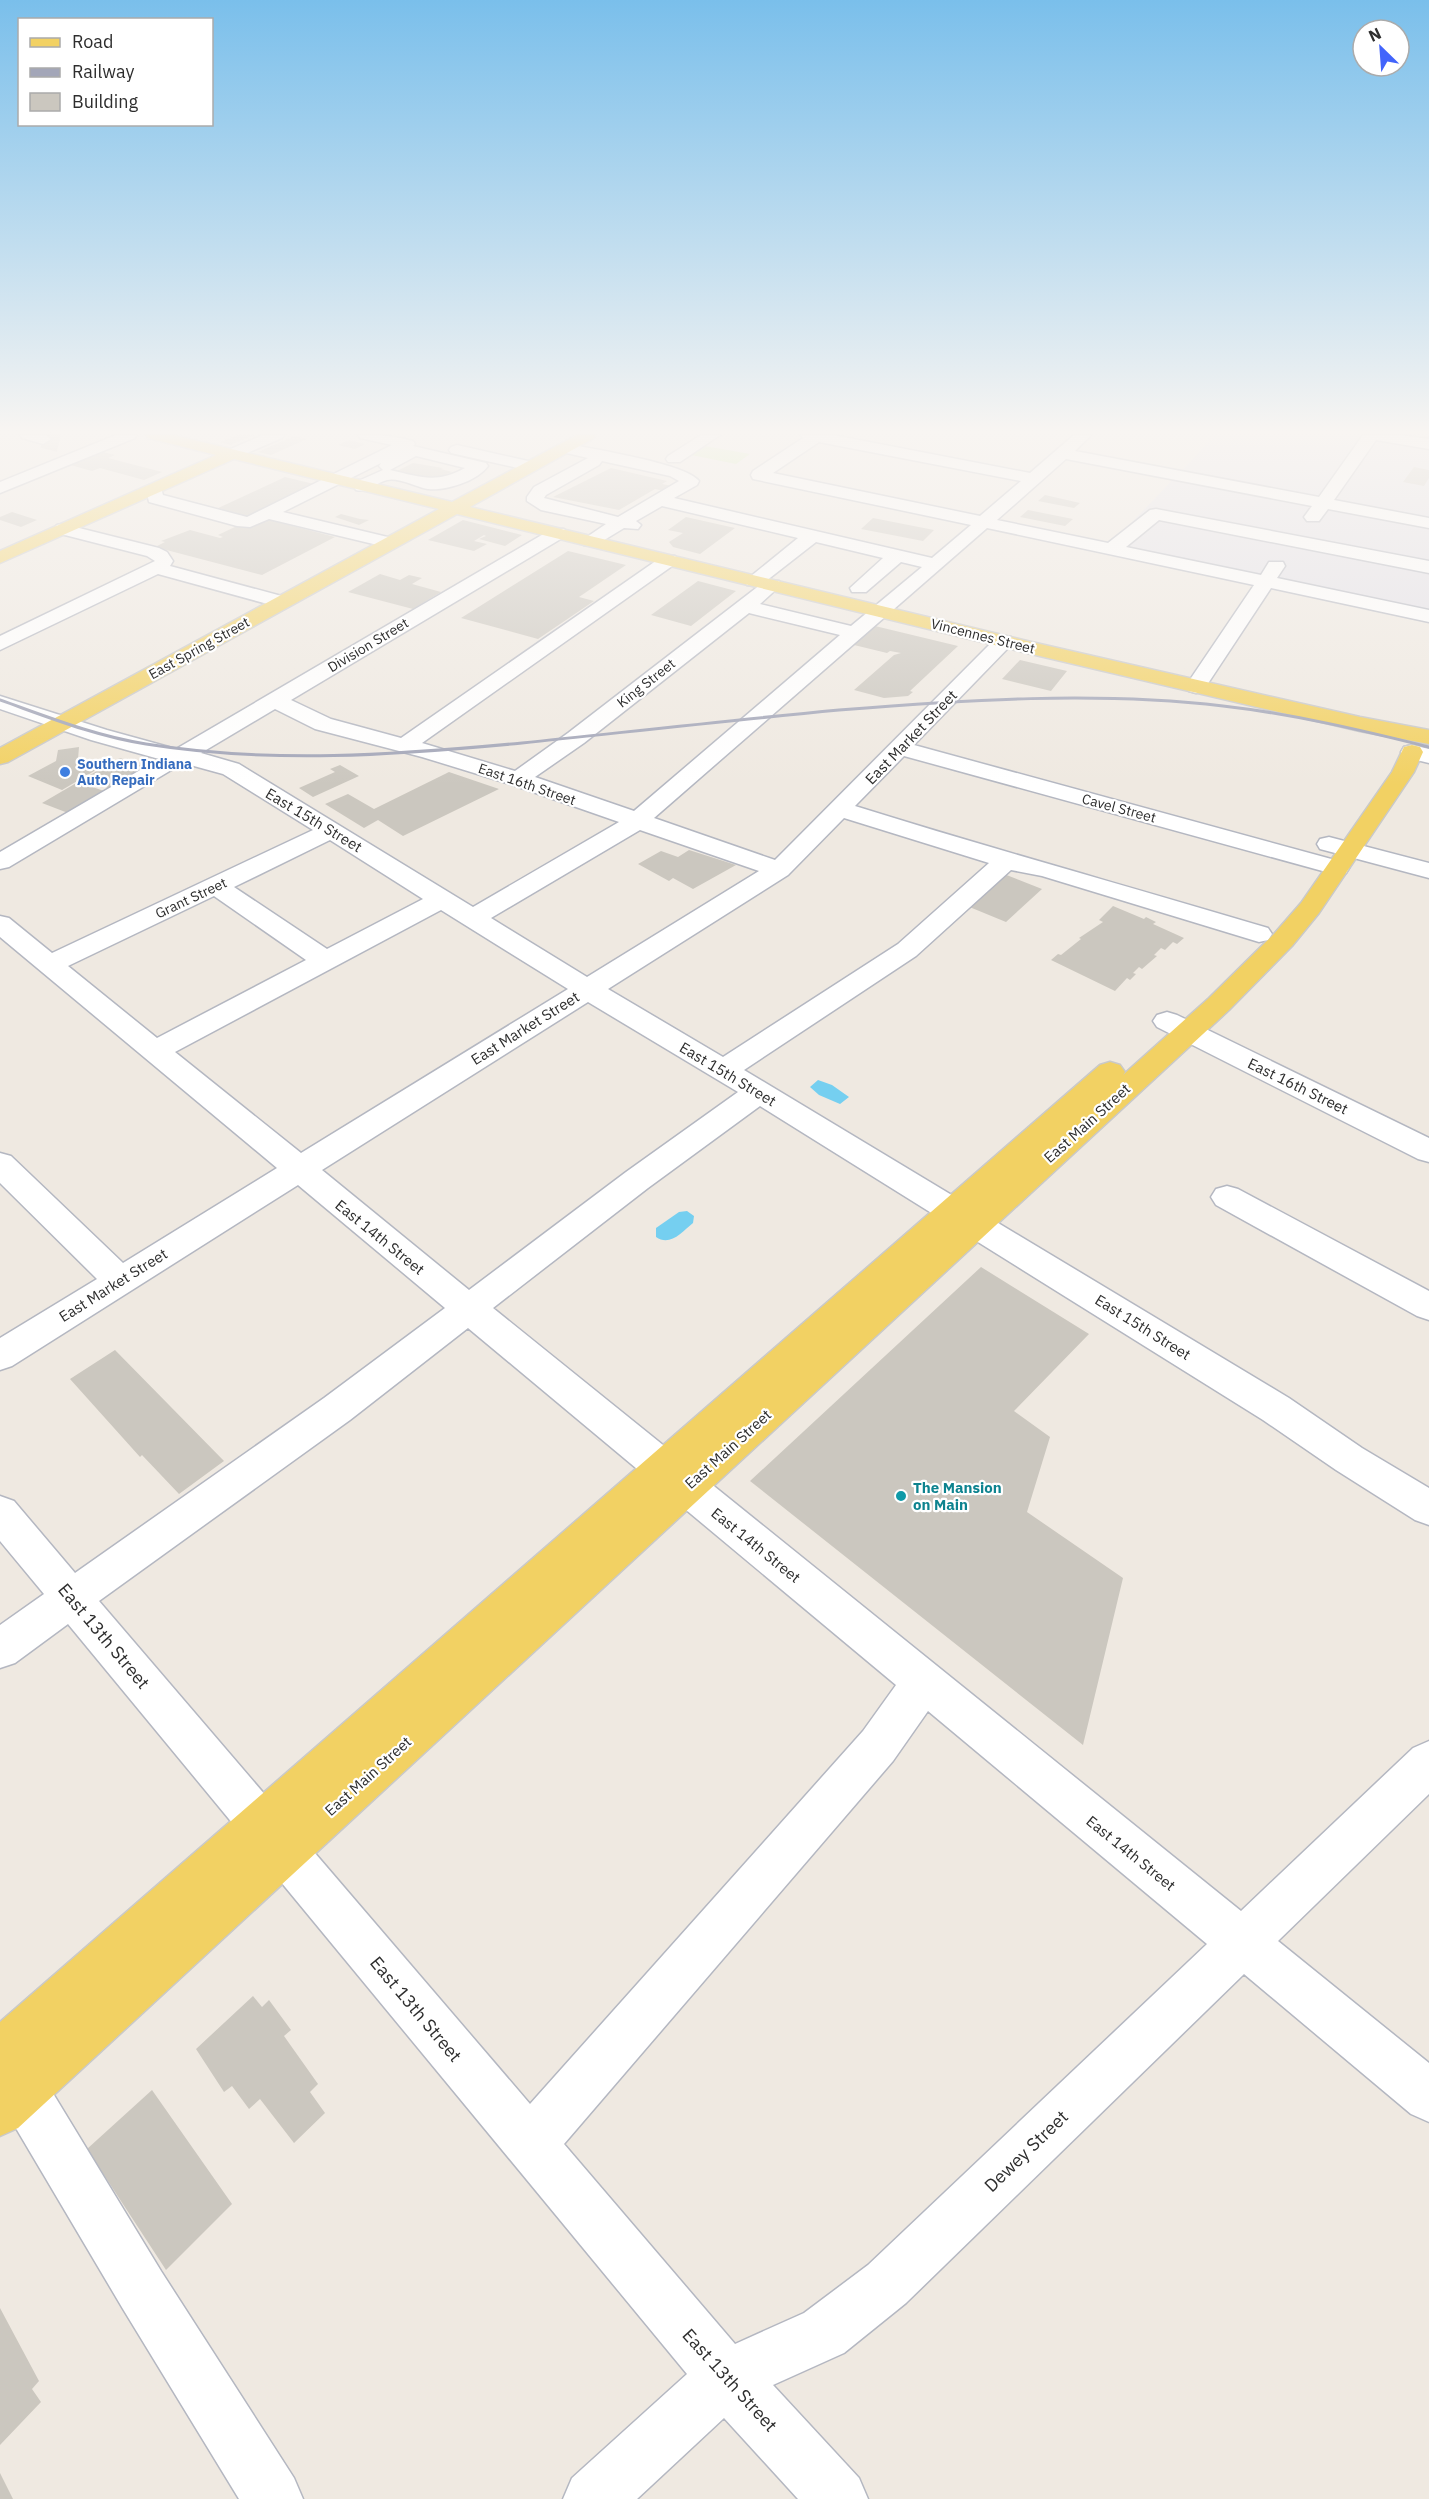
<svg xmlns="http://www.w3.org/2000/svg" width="1429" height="2499" viewBox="0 0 1429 2499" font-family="'IBM Plex Sans',sans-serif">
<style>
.industrial{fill:#e3e1e8}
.pitch{fill:#c9ec9a}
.water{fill:#75cff0}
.building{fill:#cbc7bf}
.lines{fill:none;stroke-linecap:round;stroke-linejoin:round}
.minor-tunnel{stroke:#c8c4bd;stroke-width:18;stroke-dasharray:18 9;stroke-linecap:butt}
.minor-casing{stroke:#b4b7c1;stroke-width:3}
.major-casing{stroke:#c9c9c9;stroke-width:3}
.minor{fill:#fff;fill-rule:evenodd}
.major{fill:#f2d163;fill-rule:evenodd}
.rail{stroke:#a3a6b8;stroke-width:3}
.shop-dot{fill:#3f7fe0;stroke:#fff;stroke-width:2}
.culture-dot{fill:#0f9aa8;stroke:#fff;stroke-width:2}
.labels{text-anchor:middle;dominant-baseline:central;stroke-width:4.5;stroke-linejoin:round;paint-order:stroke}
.far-street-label{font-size:14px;fill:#2e2e2e;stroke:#fff}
.far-shop-label{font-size:14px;font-weight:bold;fill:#366cbe;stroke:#fff;text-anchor:start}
.street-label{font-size:15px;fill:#2e2e2e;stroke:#fff}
.culture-label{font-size:15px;font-weight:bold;fill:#0d838f;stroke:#fff;text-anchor:start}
.near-street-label{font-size:18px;fill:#2e2e2e;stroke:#fff}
</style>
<rect width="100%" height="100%" fill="#efe9e1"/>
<path class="industrial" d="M1216 435H1429V610L1111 544Z"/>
<path class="pitch" d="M705 446 750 454 736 464 691 455Z"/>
<path class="water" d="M818 1080 832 1085 849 1097 840 1104 819 1095 810 1087Z
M687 1211 694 1216 693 1223C682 1232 670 1247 656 1237V1228L679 1212Z"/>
<path class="building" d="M238 435H255L230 445 220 442Z
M294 436 307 439 271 455 258 452Z
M349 440 365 444 355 449 338 445Z
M99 451 115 455 108 458 162 472 144 480 100 468 92 471 67 464Z
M413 463 443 468 441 469 452 472 447 474 450 475 436 480 397 471Z
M1414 467 1429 470V478L1424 486 1403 482Z
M611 468 667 481 662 484 672 486 664 491 655 489 619 510 553 497Z
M285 477 318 485 248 518 214 510Z
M1045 495 1080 503 1074 508 1038 501Z
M1028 510 1073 519 1065 526 1020 517Z
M12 512 37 520 21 527 0 520V517Z
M341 514 360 519 369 520 359 525 335 517Z
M686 517 735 528 700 554 673 547 669 542 683 533 668 530Z
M873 518 934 530 923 541 861 529Z
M270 520 335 537 262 575 155 547 165 542 161 541 190 530 220 538 223 537 218 535 239 525 248 528Z
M463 520 522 535 505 546 479 539 486 536 484 535 474 541 487 544 474 551 428 540Z
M568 551 626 565 579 597 594 601 538 639 461 618Z
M380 574 400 580 409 575 422 578 412 584 441 592 413 609 348 592Z
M698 581 736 591 691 626 651 615Z
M875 626 958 646 910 691 913 692 908 696 884 698 854 690 894 655 901 653 890 651 887 653 854 645Z
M1020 660 1067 671 1051 691 1002 679Z
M79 747 78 759 101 767 62 790 28 776 56 761 58 750Z
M120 758 147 768 111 789 83 779Z
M340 765 359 776 313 797 299 788 335 772 330 769Z
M449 772 499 789 403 836 378 820 364 828 325 804 348 794 374 809Z
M78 782 104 791 68 813 42 803Z
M689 850 736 865 693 889 673 878 669 881 638 864 661 851 678 857Z
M1004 874 1042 889 1006 922 967 906Z
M1113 906 1144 919 1146 917 1156 922 1153 924 1184 938 1177 944 1173 942 1165 950 1161 948 1154 955 1157 956 1142 969 1139 967 1133 973 1136 974 1130 980 1127 978 1115 991 1051 960 1058 954 1061 955 1081 939 1079 938 1103 922 1099 920Z
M981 1267 1089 1334 1014 1411 1050 1437 1027 1512 1123 1578 1083 1745 750 1481Z
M115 1350 224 1461 179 1494 142 1455 140 1457 70 1379Z
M253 1996 262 2007 269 2000 291 2030 284 2036 318 2084 310 2092 325 2113 294 2143 260 2099 249 2109 232 2086 224 2092 196 2049Z
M152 2090 232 2204 166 2270 87 2149Z
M0 2308 39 2381 32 2389 41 2402 0 2445Z
M0 2473 13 2499H0Z"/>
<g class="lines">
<path class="minor-tunnel" d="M43 439 59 443"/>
<defs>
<path id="minor" d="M20 435H45L51 439 43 444 22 438Z
M116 435H137L135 438 0 493V482Z
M263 435H284L282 438 238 457 232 459 224 454 226 451Z
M358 435C377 434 394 436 413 441L415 444 413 446 486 463 488 466C477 481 446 491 428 489 416 487 398 477 387 480 375 483 369 493 356 490L354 486 356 482 383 470 379 466 381 463 283 512 396 539 399 543 396 547 390 548 269 519 250 527 237 526 149 502 146 489 154 484 160 485 163 495 247 517 392 445 360 438ZM416 456 465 468C436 484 421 477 390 470Z
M701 435H720L680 462H668L666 459 668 456Z
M801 435H833L1030 473 1074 435H1091L1075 451 1319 497 1363 435H1400L1429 439V449L1376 440 1334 500 1429 518V528L1328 509 1319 521H1307L1304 517 1312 506 1066 459 997 520 1108 543 1150 510 1156 509 1429 561V573L1159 520 1126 547 1261 575 1269 562H1283L1285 566 1277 578 1429 610V622L1271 588 1203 691 1196 693 1189 691 1185 687 1254 585 987 528 654 818 775 860 997 637H1011L1014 641 1011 645 914 745 1346 863 1349 868 1346 873 1337 875 904 756 855 806C992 849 1131 887 1268 928L1272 934 1268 940 1259 942 1042 876 1011 870 916 956 744 1070 1289 1398 1362 1448 1429 1488V1525L1415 1520 1336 1470 1263 1420 760 1106 648 1188 493 1308 1241 1911 1413 1748 1429 1741V1794L1278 1941 1429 2063V2122L1411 2114 1244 1974 906 2303 844 2353 773 2385 859 2478 868 2499H798L724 2418 637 2499H563L572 2478 687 2374 68 1624 15 1663 0 1668V1625L44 1594 0 1541V1496L14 1501 75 1573 324 1398 445 1308 298 1185 12 1366 0 1370V1338L97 1279 0 1183V1153L11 1156 123 1263 277 1168 0 937V916L9 918 52 953 313 830 223 774 183 763 9 867 0 869V852L159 759 91 740 0 709V696L107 730 176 749 552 529H564L567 533 564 537 291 700 331 719 401 738 663 556H675L678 560 675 564 422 743 515 771 568 733 760 585H747L745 581 798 538 662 506 636 521 641 525 638 529 624 528 596 545H584L581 541 606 524 541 510 527 501V497L534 487 588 458 558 451 556 448 558 445 564 443C590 449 685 463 699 481L697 485 674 498 932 558 971 525 753 479 751 475 753 471 803 438ZM819 442 1021 481 980 516 773 473ZM602 461 670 476 679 481 618 517 544 498 546 495 599 465ZM816 542 883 558 850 588 852 592H866L901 562 922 567 851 626 760 604 781 585 779 581H766ZM749 613 840 635 634 811 535 777 584 743ZM275 709 315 729 422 757 510 784 619 822 473 907 239 764 201 753ZM844 818 989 863 898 944 723 1057 608 989 788 875ZM640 830 759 871 587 977 491 918ZM330 840 423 899 327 949 234 887ZM214 896 306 960 157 1038 68 966ZM441 910 568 989 301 1153 175 1052ZM588 1002 738 1092 626 1172 469 1290 322 1170ZM468 1328 896 1685 863 1731 530 2104 99 1601 350 1420ZM928 1711 1207 1944 868 2265 804 2313 735 2344 564 2144 893 1761Z
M457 445 537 463 539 466 531 471 451 453 449 450 451 447Z
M63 524 159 548 167 552 173 561 170 566 289 598 292 602 289 606 282 608 158 574 0 650V636L155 561 147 556 57 533 54 529 57 525Z
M1412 745 1429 749V763L1404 757 1401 752 1404 747Z
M1329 837 1429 863V878L1320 849 1317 844 1320 839Z
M1167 1012 1177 1015 1429 1138V1162L1418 1159 1157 1027 1153 1021 1157 1015Z
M1227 1186 1238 1189 1429 1291V1320L1417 1316 1216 1205 1211 1197 1216 1189Z
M22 2065 40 2072 161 2271 294 2478 303 2499H239L123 2309 4 2108C0 2095 0 2085 4 2072Z"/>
<path id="major" d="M146 435H173L452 502 577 435H596L594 438 470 507 1027 641 1360 717 1429 730V744L1360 731 1027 653 457 514 8 762 0 764V748L439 509 234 459 0 563V551L216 455 148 438Z
M1412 745 1420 747 1423 752 1414 772 1319 913 1292 946 1229 1010 18 2128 0 2136V2022L1100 1065 1110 1062 1120 1065 1125 1072 1123 1075 1209 998 1274 934 1301 903 1392 772 1404 747Z"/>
</defs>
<use href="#minor" class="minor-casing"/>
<use href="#major" class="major-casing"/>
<use href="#minor" class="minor"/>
<use href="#major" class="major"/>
<path class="rail" d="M0 700C48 717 95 736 146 744 271 764 396 755 522 743 627 732 733 720 839 710 966 700 1095 691 1223 706 1293 714 1361 730 1429 747"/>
</g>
<linearGradient id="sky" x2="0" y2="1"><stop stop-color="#7abfeb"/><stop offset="0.55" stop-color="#f8f5f2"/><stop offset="1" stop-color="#f8f5f2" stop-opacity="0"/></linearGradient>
<rect width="1429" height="785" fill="url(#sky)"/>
<circle class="shop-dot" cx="65" cy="772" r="6"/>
<circle class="culture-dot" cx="901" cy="1496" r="6"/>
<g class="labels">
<g class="far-street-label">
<text transform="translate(983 636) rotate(14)">Vincennes Street</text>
<text transform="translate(368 645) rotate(-31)">Division Street</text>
<text transform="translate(199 648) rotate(-29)">East Spring Street</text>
<text transform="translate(646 683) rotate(-38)">King Street</text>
<text transform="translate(527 784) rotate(19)">East 16th Street</text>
<text transform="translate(1119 808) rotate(15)">Cavel Street</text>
<text transform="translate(191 898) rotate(-25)">Grant Street</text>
</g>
<g class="far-shop-label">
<text x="77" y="764">Southern Indiana<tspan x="77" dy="16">Auto Repair</tspan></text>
</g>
<g class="street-label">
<text transform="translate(911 737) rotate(-46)">East Market Street</text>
<text transform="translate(314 820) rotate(31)">East 15th Street</text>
<text transform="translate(525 1028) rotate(-32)">East Market Street</text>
<text transform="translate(728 1074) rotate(31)">East 15th Street</text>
<text transform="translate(1298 1086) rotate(26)">East 16th Street</text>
<text transform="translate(1087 1123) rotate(-42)">East Main Street</text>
<text transform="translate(380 1237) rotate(39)">East 14th Street</text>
<text transform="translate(113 1285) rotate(-32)">East Market Street</text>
<text transform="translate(1143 1327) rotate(32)">East 15th Street</text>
<text transform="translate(728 1449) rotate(-42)">East Main Street</text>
<text transform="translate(756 1545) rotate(39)">East 14th Street</text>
<text transform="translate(368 1776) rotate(-42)">East Main Street</text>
<text transform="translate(1131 1853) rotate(39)">East 14th Street</text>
</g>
<g class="culture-label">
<text x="913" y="1487">The Mansion<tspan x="913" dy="17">on Main</tspan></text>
</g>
<g class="near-street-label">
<text transform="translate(104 1636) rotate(50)">East 13th Street</text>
<text transform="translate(416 2009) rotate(50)">East 13th Street</text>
<text transform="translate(1026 2151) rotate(-44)">Dewey Street</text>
<text transform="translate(730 2380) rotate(48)">East 13th Street</text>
</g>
</g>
<rect x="18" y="18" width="195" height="108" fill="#ffffff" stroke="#ababab" stroke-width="1.5"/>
<rect x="30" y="38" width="30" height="9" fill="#f2d163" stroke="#ababab" stroke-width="1.5"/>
<text x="72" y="48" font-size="18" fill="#2e2e2e">Road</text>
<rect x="30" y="68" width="30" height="9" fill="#a3a6b8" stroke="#ababab" stroke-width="1.5"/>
<text x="72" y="78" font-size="18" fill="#2e2e2e">Railway</text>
<rect x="30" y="93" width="30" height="18" fill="#cbc7bf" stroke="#ababab" stroke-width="1.5"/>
<text x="72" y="108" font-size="18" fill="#2e2e2e">Building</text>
<g transform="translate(1381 48) rotate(335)"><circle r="28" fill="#ffffff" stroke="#ababab" stroke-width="1.5"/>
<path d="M0-4.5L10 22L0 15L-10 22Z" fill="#4264fb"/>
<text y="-9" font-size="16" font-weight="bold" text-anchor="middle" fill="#2e2e2e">N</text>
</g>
</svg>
